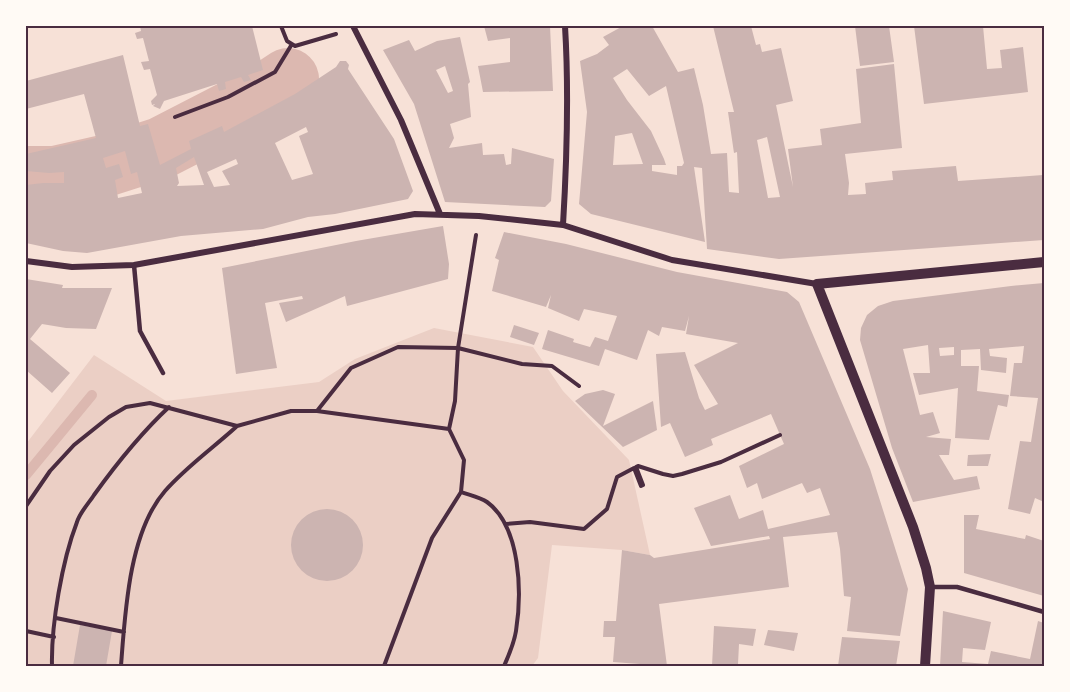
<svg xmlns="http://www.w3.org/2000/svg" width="1070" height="692" viewBox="0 0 1070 692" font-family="'Archivo Narrow',sans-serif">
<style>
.green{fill:#ebcfc5}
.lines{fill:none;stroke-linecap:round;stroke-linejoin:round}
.stream{stroke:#dcb8b0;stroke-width:10}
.river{stroke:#dcb8b0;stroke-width:62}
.building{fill:#ccb4b1;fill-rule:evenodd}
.path{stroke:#4a2c40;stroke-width:4}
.service{stroke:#4a2c40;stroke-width:4.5}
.minor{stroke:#4a2c40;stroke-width:6}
.tertiary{stroke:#4a2c40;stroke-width:10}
.neatline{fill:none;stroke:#4a2c40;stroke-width:2}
</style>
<rect width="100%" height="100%" fill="#f7e1d7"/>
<path class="green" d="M434 328 533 347 563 391 629 460 650 555 622 550 552 545 538 658 532 666H26V444L94 355 166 401 319 382 355 359Z"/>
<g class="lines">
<path class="stream" d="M26 475 92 395"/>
<path class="river" d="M26 177H55L108 165 161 148 262 96 288 79"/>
</g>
<path class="building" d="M140 26H252L263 70 248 75 251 80 244 82 241 77 225 82 226 89 219 91 217 84 164 101 160 109 153 106 155 104 152 105 151 101 157 95 150 69 144 70 141 62 149 61 143 38 137 39 135 33 141 31Z
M484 26H550L553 91 483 92 478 66 510 62V38L488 41Z
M623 26H652L678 72 694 68 703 105 711 154 727 153 729 192 739 193 737 152 734 153 728 112H734L713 26H751L756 45 760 44 762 52 781 48 793 101 776 105 793 187 788 149 822 145 820 129 861 123 856 69 894 64 902 148 845 154 849 183 848 195 866 194 865 183 893 180 892 171 956 166 958 181 1043 175 1044 240 779 259 707 249 702 168 694 167 705 242 591 214 579 204 587 112 580 61 597 54 609 45 603 37ZM627 69 649 96 666 86 684 163 682 166H677V175L652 171V165H666L664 159 651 131 627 100 613 78ZM632 133 643 164 613 165 615 136ZM767 137 780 197 768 198 757 140Z
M855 26H889L894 62 860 66Z
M914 26H983L987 69 1002 68 1000 50 1023 47 1028 92 924 104Z
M460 37 470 82 468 84 471 117 450 124 454 138 449 148 482 143 483 155 504 154 506 165 511 164 512 148 554 159 551 201 545 207 445 202 414 104 383 50 409 40 415 51 437 41ZM445 66 453 91 448 93 436 70Z
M123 55 140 126 148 124 160 165 191 149 189 141 222 126 224 132 295 94 336 67 340 61H346L349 65 348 69 394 139 413 191 408 199 335 214 308 217 263 229 181 236 87 253 63 251 26 243V185L43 183H64V172L49 173 26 171V154L96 138 84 94 26 109V81ZM306 127 308 132 299 136 313 174 292 180 275 143ZM125 151 131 174 137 172 142 193 118 198 115 180 123 177 119 164 106 168 103 158ZM194 157 204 185 177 186 179 183 176 168ZM236 159 238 164 222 171 230 185 214 187 207 172Z
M443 226 449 264 448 279 347 306 345 296 286 322 279 303 303 299 302 296 265 303 277 368 236 374 222 268 356 241Z
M504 232 566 244 677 272 787 292 799 302 870 469 908 589 900 636 847 631 851 597 844 596 840 549 837 532 783 537 789 587 659 604 667 666 613 662 615 637H603L604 621H616L622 550 650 555 654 558 770 539 769 536 711 546 694 508 730 495 739 519 763 510 768 529 830 515 820 488 807 493 802 483 762 499 757 483 747 488 739 466 784 444 771 414 711 439 713 445 685 457 670 423 661 427 656 354 685 352 699 398 705 410 718 404 694 365 738 343 686 334 689 316 685 331 662 327 659 336 648 330 637 360 605 349 599 366 542 349 548 330 574 339 573 342 590 347 595 337 608 341 617 316 584 309 579 321 548 308 551 295 546 307 492 291 499 260 495 258Z
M26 279 63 285 62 288H112L96 329 66 328 42 324 30 339 70 373 52 393 26 370Z
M1044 283V502L1035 498 1030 514 1008 509 1020 441 1031 442 1038 398 1010 396 1014 363H1022L1024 346 989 349 990 356 1007 358 1006 373 981 370 980 349 961 350V366H979L977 391 1009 395 1007 407 998 405 989 440 955 438 958 388 919 395 913 373H930L928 345 903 349 920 415 933 412 940 433 926 437 951 439 949 455H939L954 480 977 476 980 489 913 502 892 448 860 340 861 328 867 315 878 306 893 301 1011 286ZM954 347V355L940 356 939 348Z
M514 325 539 333 534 345 510 337Z
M603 390 615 394 603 426 653 401 657 430 623 447 575 401 585 394Z
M991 454 988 466H967L968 455Z
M291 545a36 36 0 1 1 72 0a36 36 0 1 1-72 0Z
M964 515H979L976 529 1025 539 1026 535 1044 541V596L964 573Z
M943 611 991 622 985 650 963 648 962 662 988 664 991 651 1030 659 1038 621 1044 623V666H940Z
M80 625 112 631 106 666H73Z
M714 626 756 629 753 646 739 644 738 664 748 666H712Z
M768 630 798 633 794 651 764 645Z
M842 637 900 641 896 666H838Z"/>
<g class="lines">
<path class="path" d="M281 26 287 41 295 46 336 34
M175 117 228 97 275 72 292 44
M317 411 351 368 398 347 458 348 522 364 552 366 579 386
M461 492C469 495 480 497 487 502 521 527 522 593 516 631 514 643 509 655 504 666
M26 506 50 471 74 445 109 417 126 407 150 403 237 426 291 411H317L449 429 455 401 458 348 476 235
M506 524 530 522 584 529 607 509 617 477 634 468 641 486 643 485 636 467 638 466 663 474 673 476 682 474 721 462 780 435
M56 618 124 632
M26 631 54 637
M52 666C51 625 62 561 77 522 80 512 89 503 94 495 117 463 140 434 169 407
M121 666C125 613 129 532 165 491 186 467 213 448 236 427
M384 666 432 538 461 492 464 460 449 429"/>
<path class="service" d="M134 265 140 331 163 373
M930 587H957L1044 612"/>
<path class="minor" d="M353 26 401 120 440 214
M563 225C567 158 569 92 565 26
M26 261 72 267 134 265 415 214 479 216 563 225 672 260 817 284"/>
<path class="tertiary" d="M925 666 930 587 926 568 913 527 817 284 1044 262"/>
</g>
<rect width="1070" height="692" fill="none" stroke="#fffaf5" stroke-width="54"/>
<rect x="27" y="27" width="1016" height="638" class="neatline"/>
</svg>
